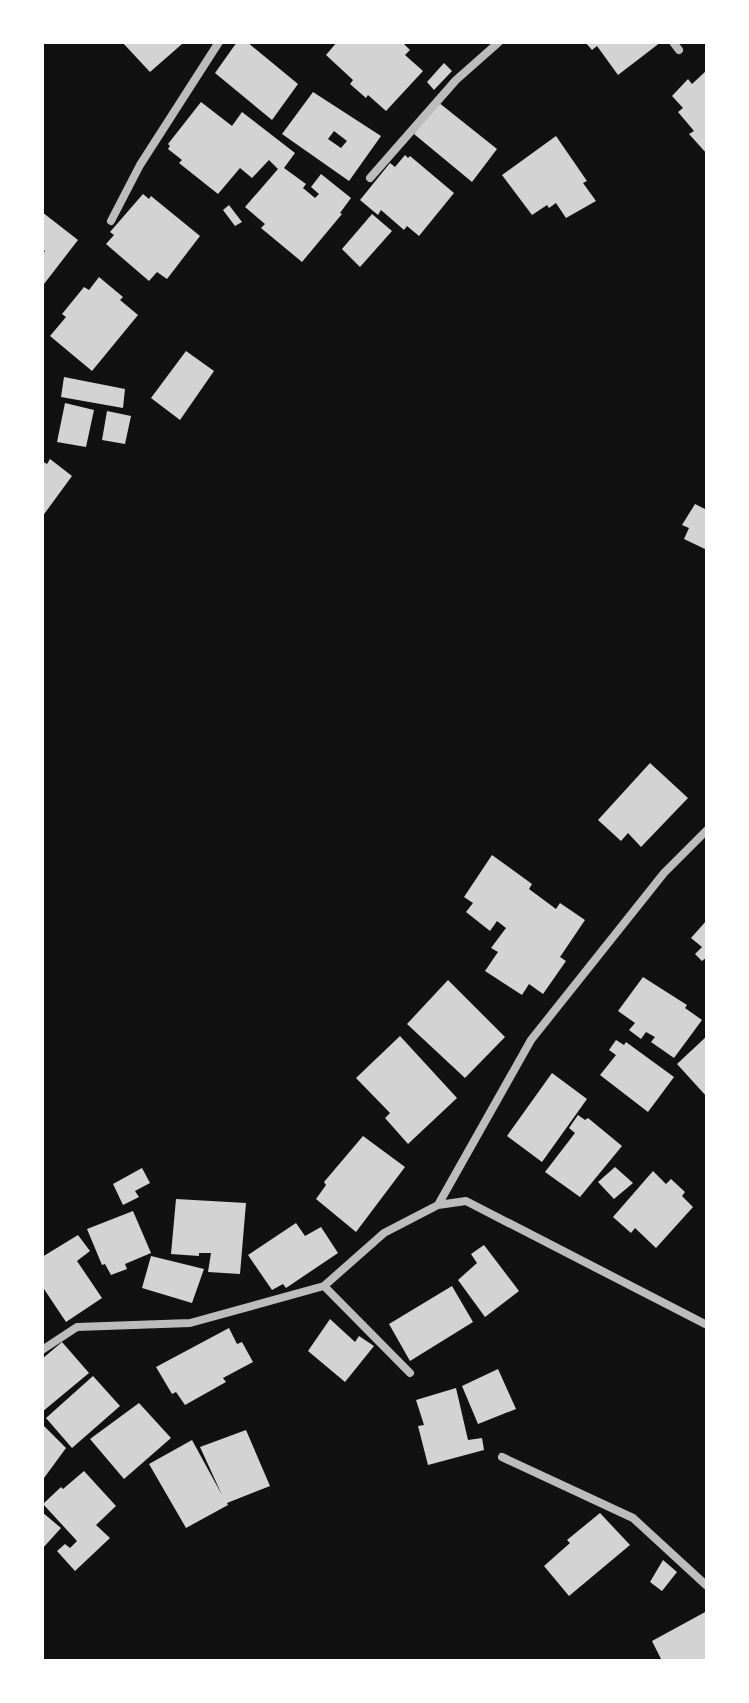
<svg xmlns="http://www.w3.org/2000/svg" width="749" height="1703" viewBox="0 0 749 1703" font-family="Barlow,sans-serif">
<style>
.building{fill:#d3d3d3;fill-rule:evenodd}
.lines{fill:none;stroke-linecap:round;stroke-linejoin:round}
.minor{stroke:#bcbcbc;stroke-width:8}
</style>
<rect width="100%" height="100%" fill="#111"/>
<path class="building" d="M122 42H180L182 44 150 72Z
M237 42H247L298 84 272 120 215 73Z
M337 42H402L410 50 405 55 423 71 386 111 368 95 366 98 350 84 353 80 326 55Z
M585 42H661L618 75 597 46 592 50Z
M444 63 452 71 434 90 427 82Z
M707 70V154L689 134 694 131 678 112 683 108 672 96 688 79 692 84Z
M313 92 381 136 349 181 282 134ZM334 131 347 141 341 148 328 139Z
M201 102 232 126 242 112 295 153 284 168 306 184 303 188 315 198 319 194 311 187 321 174 351 198 340 213 342 214 302 262 261 228 265 224 245 207 278 169 269 160 252 178 240 168 218 194 179 163 182 160 168 149 170 146 168 144Z
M438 102 497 149 472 182 414 134Z
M556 136 587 181 583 183 596 201 566 218 556 203 549 208 547 205 532 215 502 175Z
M405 155 408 158 410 156 454 193 419 236 407 226 404 230 381 210 378 215 360 200 390 163 395 167Z
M143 194 149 199 151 196 200 236 167 279 157 272 149 281 106 244 114 235 110 232Z
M229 205 242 222 235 226 223 210Z
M42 212 78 240 44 284 42 255 45 251 42 249Z
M372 214 392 231 360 267 342 249Z
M99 277 123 297 120 300 138 315 92 371 50 336 66 317 62 314 84 287 89 290Z
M186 351 214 371 180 420 151 398Z
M64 377 125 389 123 408 61 397Z
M65 403 94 410 86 447 57 442Z
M107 411 131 416 125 444 102 440Z
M50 459 72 476 42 517V461L47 464Z
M695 504 707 510V550L684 539 689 528 682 525Z
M650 763 688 798 641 847 628 833 621 841 598 820Z
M492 855 532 884 529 889 556 909 560 903 585 920 560 957 566 961 543 994 529 984 522 995 485 971 498 952 491 948 506 928 497 921 490 931 466 912 473 903 464 897Z
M707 920V957L702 961 695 954 702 947 691 938Z
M643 977 687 1005 685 1008 702 1020 674 1058 651 1042 655 1037 646 1032 641 1039 629 1030 635 1023 618 1011Z
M448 980 505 1037 465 1078 407 1024Z
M400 1036 457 1098 408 1144 385 1118 390 1113 356 1078Z
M707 1036V1097L677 1064Z
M616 1040 624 1045 626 1042 674 1077 648 1112 600 1075 616 1055 609 1050Z
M552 1073 587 1099 542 1162 507 1136Z
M578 1115 585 1120 588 1118 622 1146 580 1197 545 1172 575 1133 569 1128Z
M363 1136 405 1167 356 1232 316 1199 326 1185 324 1182Z
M615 1167 633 1183 614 1199 598 1182Z
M142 1168 150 1183 135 1191 139 1197 123 1205 113 1184Z
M653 1171 666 1184 671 1179 685 1192 682 1196 693 1207 656 1248 635 1228 631 1233 613 1217Z
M176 1199 246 1203 240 1274 208 1272 211 1253H199V1256L171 1254Z
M133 1211 151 1253 125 1264 127 1269 111 1275 105 1264 102 1265 87 1229Z
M296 1223 305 1236 321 1227 338 1253 286 1288 283 1284 272 1290 248 1255Z
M78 1235 90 1251 77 1261 102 1298 66 1322 42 1286V1257Z
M484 1245 519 1291 485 1317 458 1280 477 1263 471 1254Z
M151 1256 204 1269 192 1303 142 1288Z
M452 1286 473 1322 410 1361 389 1324Z
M330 1319 355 1342 359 1336 374 1346 345 1382 308 1351Z
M229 1328 237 1344 242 1342 253 1362 223 1378 226 1382 185 1405 176 1392 172 1394 156 1367Z
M62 1342 89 1373 42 1412V1359Z
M498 1369 516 1409 478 1424 462 1386Z
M93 1376 120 1406 72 1448 46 1418Z
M456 1388 468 1440 482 1438 484 1450 428 1465 418 1426 424 1425 416 1400Z
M139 1403 171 1438 124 1479 90 1439Z
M42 1424 66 1448 44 1478 42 1477Z
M246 1430 270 1486 227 1503 228 1505 186 1528 149 1464 192 1440 222 1495 200 1447Z
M84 1471 116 1506 96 1525 110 1538 75 1571 57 1551 65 1544 70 1548 77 1541 43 1504 61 1487 63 1489Z
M42 1512 61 1528 42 1549Z
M600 1513 630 1545 569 1596 544 1566 570 1543 567 1540Z
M663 1560 677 1572 662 1591 650 1582Z
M707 1611V1661H662L652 1641Z"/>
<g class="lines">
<path class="minor" d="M673 42 679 50
M370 178 456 80 499 42
M111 221 140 165 219 42
M438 1205 531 1040 664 873 707 830
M324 1286 410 1373
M42 1350 77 1327 190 1323 324 1286 384 1233 438 1205 466 1201 707 1325
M502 1457 633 1518 707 1586"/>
</g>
<rect width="749" height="1703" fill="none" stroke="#ffffff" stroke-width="88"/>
</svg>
